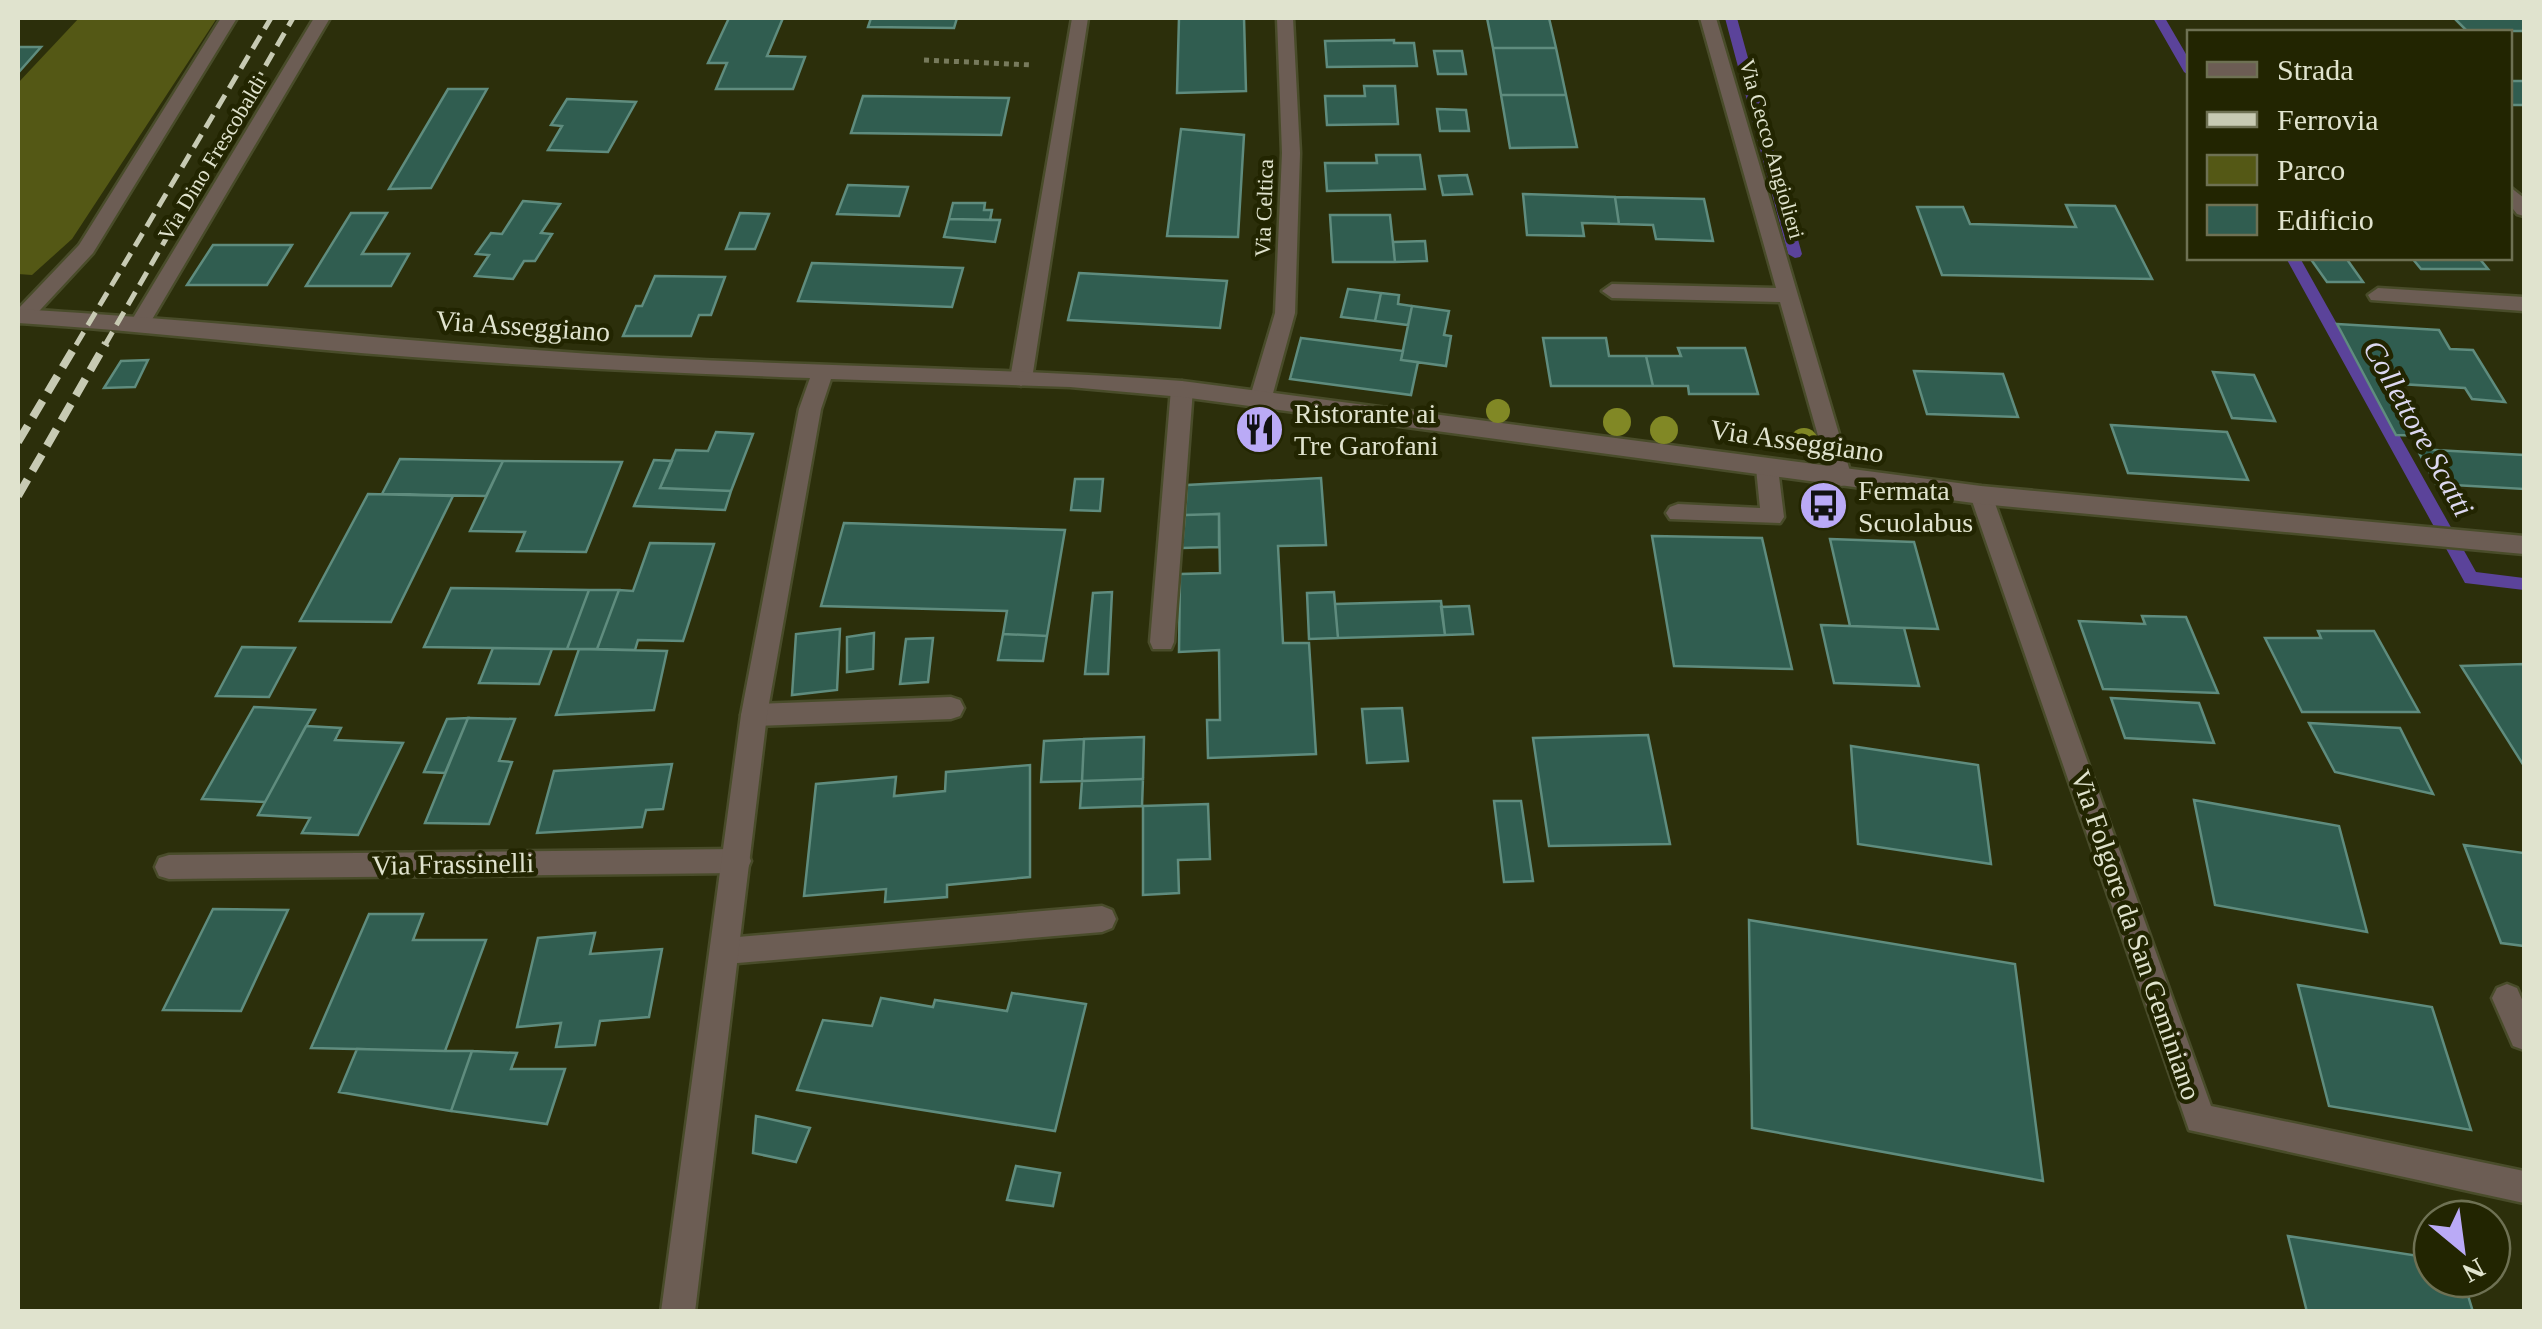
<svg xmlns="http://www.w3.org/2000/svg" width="2542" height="1329" viewBox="0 0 2542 1329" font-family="'Times New Roman',serif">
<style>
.green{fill:#545815}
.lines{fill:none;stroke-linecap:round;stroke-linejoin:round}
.stream{fill:#5b439a;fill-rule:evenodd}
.building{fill:#305d50;stroke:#5f8c7e;stroke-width:2.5}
.service-casing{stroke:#494c2a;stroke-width:5}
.minor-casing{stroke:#494c2a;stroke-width:5}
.tertiary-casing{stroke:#494c2a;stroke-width:5}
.path{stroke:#777a5c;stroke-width:5;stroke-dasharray:5 5;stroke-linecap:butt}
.service{fill:#6c5d54;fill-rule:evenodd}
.minor{fill:#6c5d54;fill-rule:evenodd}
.tertiary{fill:#6c5d54;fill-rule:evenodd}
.rail-far1{stroke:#c7cab3;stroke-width:5;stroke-dasharray:15 8;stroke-linecap:butt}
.rail{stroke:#c7cab3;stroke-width:8;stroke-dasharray:19 10;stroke-linecap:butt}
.tree{fill:#818825}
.labels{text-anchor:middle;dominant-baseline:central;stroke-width:9;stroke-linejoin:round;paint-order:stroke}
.far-street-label{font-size:22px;fill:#e0e3ce;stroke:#222501}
.street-label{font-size:28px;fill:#e0e3ce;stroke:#222501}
.poi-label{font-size:28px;fill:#e0e3ce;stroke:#222501;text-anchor:start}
.water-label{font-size:30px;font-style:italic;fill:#dcd8f0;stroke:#222501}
</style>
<rect width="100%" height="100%" fill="#2c2f0b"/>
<path class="green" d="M79 18H217L72 239 32 275 18 274V83Z"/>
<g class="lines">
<path class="stream" d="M1725 18H1737L1802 254 1800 257 1795 258 1788 254Z
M2153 18H2165L2190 61V76L2184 72Z
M2286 258H2300L2476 572 2524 578V590L2465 583Z"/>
</g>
<path class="building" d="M729 18H783L767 56 805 57 793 89H716L727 63H708Z
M871 18H957L954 28 868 27Z
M1179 18H1244L1246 91 1177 93Z
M1487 18H1549L1556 48H1493Z
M2454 18H2524V31H2467Z
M1394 40V43H1414L1417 66 1327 67 1325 41Z
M18 47H41L18 73Z
M1493 48H1556L1566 95H1501Z
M1434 51H1462L1466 74H1438Z
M2510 81H2524V105H2510Z
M1364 86H1395L1398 124 1327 125 1325 96H1365Z
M448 89H487L431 188 389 189Z
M1501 95H1566L1577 147 1510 148Z
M863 96 937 97 1009 98 1001 135 851 133Z
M567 99 636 102 608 152 548 150 562 126 551 125Z
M1437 109 1466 110 1469 131H1440Z
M1181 129 1244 135 1238 237 1167 236Z
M1376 155H1420L1425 189 1327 191 1325 163H1377Z
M1467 175 1472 194 1443 195 1439 176Z
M848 185 908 187 899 216 837 214Z
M1523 194 1615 197 1619 224 1582 223 1584 236 1527 235Z
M1615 197 1704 199 1713 241 1656 239 1653 225 1619 224Z
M523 201 560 204 541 233 552 234 535 261H524L513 279 475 276 489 255 476 254 491 233 502 234Z
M953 203H985L984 210H992L990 220 949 219Z
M2066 205 2115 206 2152 279 1942 275 1917 207H1963L1970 224 2076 227Z
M351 213H387L362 254H409L391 286H306Z
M740 213 769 214 755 249H726Z
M1330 215H1390L1395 262H1333Z
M949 219 1000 220 995 242 944 237Z
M1425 241 1427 261 1395 262 1393 242Z
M213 245H292L267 285H187Z
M2310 258H2346L2363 282H2327Z
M2412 258H2479L2488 269H2421Z
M812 263 963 268 952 307 798 301Z
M1079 273 1227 281 1220 328 1068 320Z
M655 276 725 277 711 315H699L691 336H623L636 306H642Z
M1348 289 1381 293 1375 321 1341 317Z
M1381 293 1399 295 1398 304 1412 306 1408 325 1375 321Z
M1412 306 1449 311 1444 335 1451 336 1446 366 1401 360Z
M2337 324 2439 330 2450 349 2473 350 2505 402 2472 399 2465 388 2399 384 2427 436 2396 435Z
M1301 338 1403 351 1401 360 1418 362 1411 395 1290 379Z
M1543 338H1606L1609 356H1646L1653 386H1551Z
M1678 348H1745L1758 394H1689L1688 386H1653L1646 356H1681Z
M148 360 135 387 104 388 121 361Z
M1914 371 2003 374 2018 417 1927 414Z
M2213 372 2254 375 2275 421 2232 418Z
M2111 425 2227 432 2248 480 2128 473Z
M716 432 753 434 731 491 660 488 676 450 708 451Z
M2417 449 2524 455V489L2436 484Z
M400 459 503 461 486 496 382 494Z
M654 460 672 461 660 488 731 491 725 510 634 506Z
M503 461 622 462 586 552 517 551 525 532 470 531Z
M1321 478 1326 545 1278 546 1283 643H1309L1316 754 1208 758 1207 720H1220L1219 650 1179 652 1180 574 1220 573 1219 514 1185 515 1187 485Z
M1075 479H1103L1100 511 1071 510Z
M368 494 453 496 391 622 300 621Z
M1219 514V547L1182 548 1185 515Z
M844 523 1065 530 1047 636 1003 634 1007 611 821 606Z
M1652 536 1762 538 1792 669 1674 666Z
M1830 539 1914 542 1938 629 1850 626Z
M650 543 714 544 683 641 638 640 635 650 597 649 619 590 633 591Z
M451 588 589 590 567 649 424 647Z
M589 590H619L597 649H567Z
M1112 592 1108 674H1085L1093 593Z
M1334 592 1338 638 1309 639 1307 593Z
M1441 601 1445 635 1338 638 1335 604Z
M1469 606 1473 634 1445 635 1441 607Z
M2142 616 2186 617 2218 693 2103 689 2079 621 2145 624Z
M1821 625 1904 628 1919 686 1834 683Z
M840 629 837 690 792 695 796 634Z
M2318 631H2374L2419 712H2302L2265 638H2321Z
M874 633 873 669 847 672V637Z
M1003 634 1047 636 1043 661 998 660Z
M933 638 928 682 900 684 906 639Z
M242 647 295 648 269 697 216 696Z
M493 648 552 649 539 684 479 683Z
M579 649 667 651 654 710 556 715Z
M2524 664V766L2461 666Z
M2111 698 2199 703 2214 743 2125 738Z
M254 707 315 710 265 802 202 799Z
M1402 708 1408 761 1367 763 1362 709Z
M468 718 515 719 499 761 512 762 489 824 425 823Z
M468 718 445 773 424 772 447 719Z
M2309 723 2400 728 2433 794 2335 772Z
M306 726 341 728 335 740 403 743 358 835 302 833 310 818 258 815Z
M1648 735 1670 844 1549 846 1533 738Z
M1144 737 1143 779 1082 781 1084 739Z
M1084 739 1082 781 1041 782 1044 741Z
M1851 746 1978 765 1991 864 1858 844Z
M672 764 663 809 646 810 642 827 537 833 554 771Z
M1030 765V877L947 885V897L885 902 886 889 804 896 816 784 896 777 894 796 945 791 946 772Z
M1143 779 1142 806 1080 808 1082 781Z
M2194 800 2339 826 2367 932 2215 905Z
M1494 801H1521L1533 881 1504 882Z
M1208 804 1210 859 1178 860 1179 893 1143 895V806Z
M2464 845 2524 853V946L2501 943Z
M213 909 288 910 241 1011 163 1010Z
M369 914H423L413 940H486L445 1051 311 1048Z
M1749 920 2015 964 2043 1181 1752 1128Z
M595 933 590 954 662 949 649 1017 600 1021 595 1045 556 1047 561 1023 517 1027 538 938Z
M2298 985 2432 1007 2471 1130 2329 1106Z
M1012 993 1086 1004 1055 1131 797 1090 823 1020 872 1026 881 998 933 1007 935 1000 1007 1011Z
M357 1049 445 1051H472L451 1111 339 1092Z
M472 1051 517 1053 511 1069H565L547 1124 451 1111Z
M756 1116 810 1128 796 1162 753 1153Z
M1016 1166 1060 1173 1053 1206 1007 1200Z
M2288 1236 2432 1258V1279H2463L2473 1312H2307Z"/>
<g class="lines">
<defs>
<path id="service" d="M1182 381 1193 389 1174 642 1171 649H1153L1150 642 1171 389Z
M1767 460 1778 468 1784 517 1780 523 1670 519 1666 513 1670 507 1678 504 1760 508 1756 468Z
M951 697 960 700 964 708 960 716 951 719 754 726 745 723 741 715 745 707 754 704Z"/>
<path id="minor" d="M221 18H237L93 253 29 322 18 323V309L79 245Z
M314 18H330L147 328H133L130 323Z
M1072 18H1088L1032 379 1021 386 1010 379Z
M1277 18H1293L1300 153 1295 313 1272 397 1261 405 1250 397 1275 313 1282 153Z
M1700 18H1716L1852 478 1849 484 1841 486 1830 478 1780 302 1612 298 1602 291 1612 284 1776 288Z
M2510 187 2524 198V216L2517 214 2510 205Z
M2378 288 2524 297V311L2371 300 2368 295Z
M1981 486 1992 495 2211 1106 2524 1171V1203L2189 1130 1970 495Z
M737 849 747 852 751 861 747 870 737 873 169 879 159 876 155 867 159 858 169 855Z
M1102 906 1112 910 1116 919 1112 928 1102 932 726 964 716 961 712 951 716 941 726 938Z
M2507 984 2517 988 2524 1004V1050L2513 1046 2492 998 2497 988Z"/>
<path id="tertiary" d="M18 309C232 321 445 347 660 358 834 367 1008 368 1182 381L1981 486 2524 536V554L1981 504 1182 397 1070 387 831 379 821 409 767 715 695 1312H661L741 715 799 409 810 378C645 372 479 364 315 349 216 340 117 329 18 323Z"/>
</defs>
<use href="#service" class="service-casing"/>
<use href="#minor" class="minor-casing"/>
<use href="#tertiary" class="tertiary-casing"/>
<path class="path" d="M924 60 1032 65"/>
<use href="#service" class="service"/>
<use href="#minor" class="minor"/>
<use href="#tertiary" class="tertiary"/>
<path class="rail-far1" d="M76 345 271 18
M105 345 293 18"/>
<path class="rail" d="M18 442 77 343
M18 496 106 343"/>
</g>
<g class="tree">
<circle cx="1498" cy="411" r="12"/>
<circle cx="1617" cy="422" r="14"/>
<circle cx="1664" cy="430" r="14"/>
<circle cx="1804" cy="442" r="14"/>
</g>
<defs>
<symbol id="restaurant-disc" viewBox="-11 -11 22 22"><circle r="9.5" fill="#baaaf6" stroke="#222501"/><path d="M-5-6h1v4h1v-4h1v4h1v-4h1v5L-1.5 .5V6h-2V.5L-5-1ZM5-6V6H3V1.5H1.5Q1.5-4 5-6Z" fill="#111"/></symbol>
<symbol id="bus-disc" viewBox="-11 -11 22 22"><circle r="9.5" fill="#baaaf6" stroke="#222501"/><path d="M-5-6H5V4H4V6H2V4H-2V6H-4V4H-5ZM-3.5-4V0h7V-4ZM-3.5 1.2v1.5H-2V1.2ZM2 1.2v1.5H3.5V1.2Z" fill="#111"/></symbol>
</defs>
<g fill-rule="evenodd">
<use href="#restaurant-disc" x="1232" y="402" width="55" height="55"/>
<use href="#bus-disc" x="1796" y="478" width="55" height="55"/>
</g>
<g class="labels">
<g class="far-street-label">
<text transform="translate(1772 149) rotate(74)">Via Cecco Angiolieri</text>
<text transform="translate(212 158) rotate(-59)">Via Dino Frescobaldi</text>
<text transform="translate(1264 208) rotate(-88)">Via Celtica</text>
</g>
<g class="street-label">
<text transform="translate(523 326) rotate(4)">Via Asseggiano</text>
<text transform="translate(1797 441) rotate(8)">Via Asseggiano</text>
<text transform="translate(453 864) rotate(-1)">Via Frassinelli</text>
<text transform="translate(2136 935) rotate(71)">Via Folgore da San Geminiano</text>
</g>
<g class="poi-label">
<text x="1294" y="413">Ristorante ai<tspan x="1294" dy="32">Tre Garofani</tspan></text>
<text x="1858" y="490">Fermata<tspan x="1858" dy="32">Scuolabus</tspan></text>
</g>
<g class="water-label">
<text transform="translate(2419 428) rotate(61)">Collettore Scatti</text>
</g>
</g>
<rect width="2542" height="1329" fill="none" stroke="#e0e3ce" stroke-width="40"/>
<rect x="2187" y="30" width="325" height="230" fill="#222501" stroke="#6e7153" stroke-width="2.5"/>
<rect x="2207" y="62" width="50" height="15" fill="#6c5d54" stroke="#6e7153" stroke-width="2.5"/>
<text x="2277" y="80" font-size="30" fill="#e0e3ce">Strada</text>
<rect x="2207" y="112" width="50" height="15" fill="#c7cab3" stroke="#6e7153" stroke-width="2.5"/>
<text x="2277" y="130" font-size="30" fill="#e0e3ce">Ferrovia</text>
<rect x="2207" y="155" width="50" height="30" fill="#545815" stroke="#6e7153" stroke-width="2.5"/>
<text x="2277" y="180" font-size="30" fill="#e0e3ce">Parco</text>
<rect x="2207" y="205" width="50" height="30" fill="#305d50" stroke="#6e7153" stroke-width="2.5"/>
<text x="2277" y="230" font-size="30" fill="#e0e3ce">Edificio</text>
<g transform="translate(2462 1249) rotate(151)"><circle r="48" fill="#222501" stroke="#6e7153" stroke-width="2.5"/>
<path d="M0-8L18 38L0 25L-18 38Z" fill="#baaaf6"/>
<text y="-15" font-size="28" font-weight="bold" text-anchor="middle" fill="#e0e3ce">N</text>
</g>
</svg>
